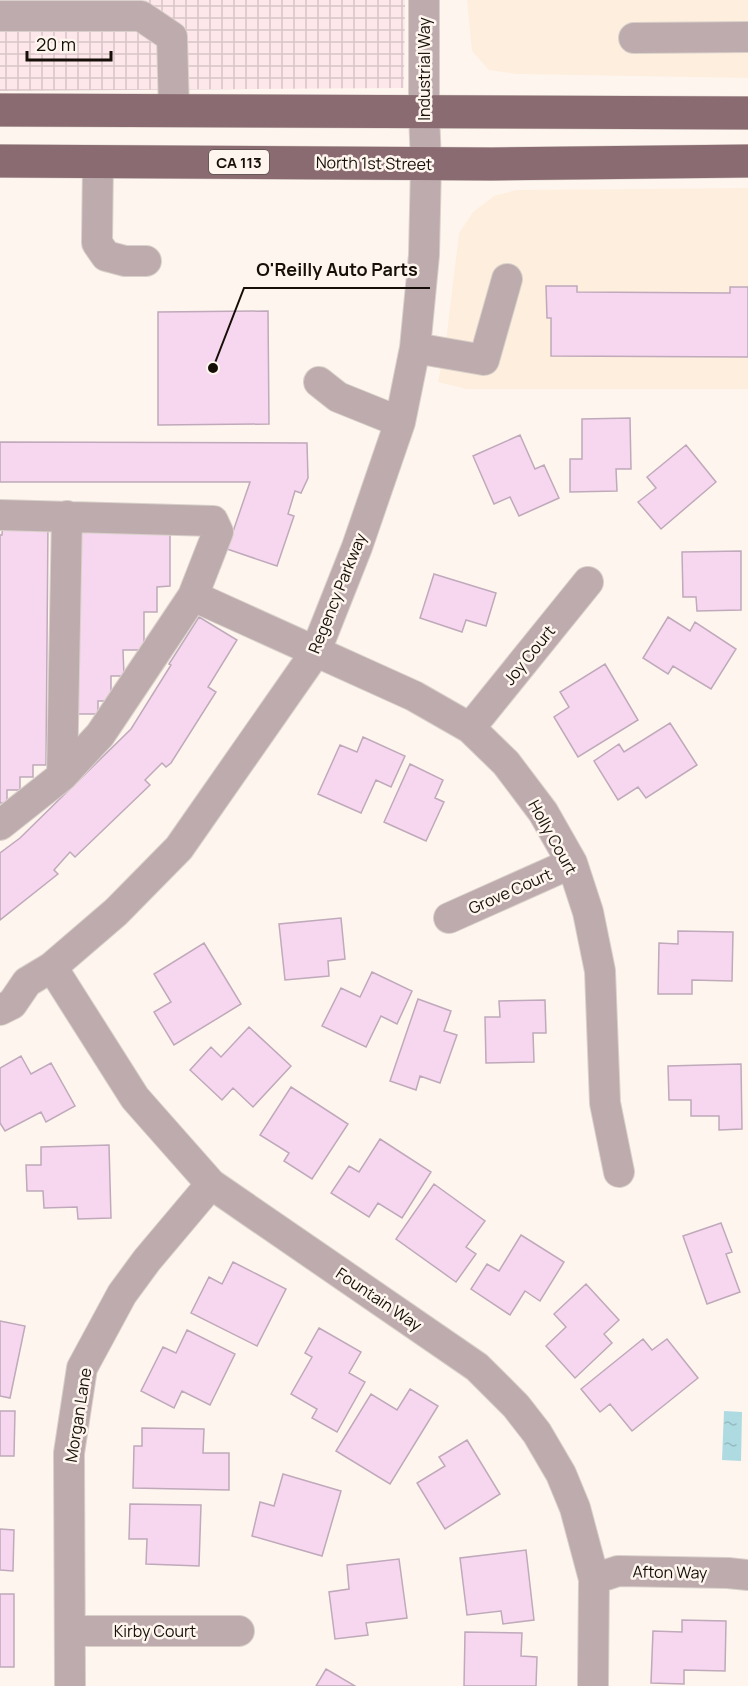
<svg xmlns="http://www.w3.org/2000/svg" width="748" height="1686" viewBox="0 0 748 1686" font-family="Manrope,sans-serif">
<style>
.built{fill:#feeede}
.industrial{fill:url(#industrial-grid)}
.water{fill:url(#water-ripples)}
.building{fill:#f6d7ef;stroke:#bfa9ba;stroke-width:1.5}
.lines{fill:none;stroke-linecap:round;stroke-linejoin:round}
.minor-casing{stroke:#d9d1c9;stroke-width:32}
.major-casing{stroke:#d9d1c9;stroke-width:34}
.minor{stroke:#bdabae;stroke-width:30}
.major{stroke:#8a6b71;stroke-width:33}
.labels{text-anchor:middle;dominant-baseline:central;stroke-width:5;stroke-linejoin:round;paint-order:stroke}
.shield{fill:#fef6ee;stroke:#5b544d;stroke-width:1.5}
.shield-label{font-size:15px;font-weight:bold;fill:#150f08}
.street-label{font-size:16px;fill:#150f08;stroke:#fef6ee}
.leader{fill:none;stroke:#150f08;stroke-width:2}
.callout-dot{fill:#150f08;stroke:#fef6ee;stroke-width:2}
.callout-label{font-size:18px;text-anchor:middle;font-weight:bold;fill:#150f08;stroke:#fef6ee;stroke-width:5;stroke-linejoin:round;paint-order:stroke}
</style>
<defs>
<pattern id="industrial-grid" width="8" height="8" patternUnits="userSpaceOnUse" patternTransform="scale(1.5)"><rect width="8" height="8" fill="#fde7eb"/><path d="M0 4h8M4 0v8" fill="none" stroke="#d8c5c8"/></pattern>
<pattern id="water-ripples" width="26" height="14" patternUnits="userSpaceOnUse" patternTransform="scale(1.5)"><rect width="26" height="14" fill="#aedae1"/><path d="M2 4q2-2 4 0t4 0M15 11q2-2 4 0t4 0" fill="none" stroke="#95bac0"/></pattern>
</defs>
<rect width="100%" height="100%" fill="#fef6ee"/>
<path class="built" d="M467 0H748V78L516 74 489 70 472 51Z
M748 188V389H466L438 382 446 341 459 233 473 212 494 196 516 190Z"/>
<path class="industrial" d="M0 0H405L404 88 0 91Z"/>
<path class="water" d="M724 1411 742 1412 741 1461 722 1460Z"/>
<path class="building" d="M546 286H577V292L730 293V287H748V357L551 356V318H547Z
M268 311 269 424 158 425V312Z
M630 418 631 469H616L617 491 570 492V459H582V419Z
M520 435 535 469 544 465 559 498 519 516 510 497 494 504 473 456Z
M0 442 307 443 308 478 301 493 295 491 288 514 294 516 277 566 227 549 250 482H0Z
M686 445 716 482 661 529 638 502 656 488 647 477Z
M3 522H48L46 765H33V777H20V790H7V803H0V535H2Z
M80 522 170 523V586L157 587V612H144V650H123L124 676H111V701H98V714H77Z
M741 551V610L697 611 696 597H683L682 552Z
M434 574 496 593 486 626 466 620 462 632 420 618Z
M199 617 237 640 208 687 216 692 171 763 166 767 162 763 145 780 150 785 75 857 70 852 54 870 58 874 0 920V853L20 838 131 729 171 665 169 664Z
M668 617 690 631 695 622 736 649 711 689 673 666 668 674 643 658Z
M605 664 638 720 578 757 554 717 569 707 560 692Z
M670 723 697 765 646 798 638 787 618 800 594 761 619 744 624 752Z
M363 737 405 756 391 787 376 780 361 813 318 794 340 745 357 752Z
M410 764 443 780 435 798 444 802 426 841 384 822Z
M341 918 345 959 328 961 329 976 285 980 279 924Z
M678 931 733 932 732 981 692 980V994H658L659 943 678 944Z
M204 943 241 1004 174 1045 154 1012 171 1002 154 974Z
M372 972 412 991 397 1024 381 1016 366 1047 322 1026 341 988 360 997Z
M418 999 451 1011 444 1031 457 1035 440 1083 420 1076 416 1090 390 1081Z
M545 1000 546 1033H533L534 1062 486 1063 485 1017H500L499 1001Z
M249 1027 291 1066 253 1107 233 1088 222 1100 190 1070 211 1047 221 1057Z
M21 1056 31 1074 51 1063 75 1106 46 1122 41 1112 5 1131 0 1123V1068Z
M741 1064 742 1129 719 1130V1116H691V1100H669L668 1066Z
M291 1087 348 1124 312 1179 284 1161 289 1153 260 1135Z
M380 1139 431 1172 402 1218 378 1203 369 1217 331 1193 349 1166 359 1172Z
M109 1145 111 1218 78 1219 77 1207 44 1208 43 1191H27L26 1165H41V1147Z
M434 1184 485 1221 466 1247 476 1254 456 1282 396 1239Z
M721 1223 732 1252 726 1254 740 1292 707 1304 683 1236Z
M521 1235 564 1262 540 1301 525 1291 510 1315 471 1289 487 1264 499 1271Z
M233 1262 286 1289 257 1346 191 1313 209 1277 222 1284Z
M586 1284 619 1320 604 1334 612 1343 575 1378 546 1346 566 1327 554 1314Z
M0 1321 25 1326 10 1398 0 1396Z
M319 1328 361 1352 349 1373 365 1382 337 1432 312 1418 317 1409 291 1394 312 1357 305 1353Z
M187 1330 235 1354 210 1405 182 1391 174 1408 141 1391 163 1347 176 1353Z
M643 1339 652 1350 667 1339 698 1378 632 1431 610 1404 600 1412 581 1389Z
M410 1389 438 1406 390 1484 336 1451 371 1394 397 1410Z
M0 1411H15L14 1456H0Z
M142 1428 204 1429 203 1453H229V1490L133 1488 134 1446H142Z
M467 1440 500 1494 445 1529 417 1483 445 1466 439 1457Z
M283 1474 341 1491 322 1556 252 1536 260 1502 274 1506Z
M130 1504 201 1505 199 1566 146 1564 147 1539H129Z
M0 1529 14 1530 13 1571 0 1570Z
M526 1550 534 1620 503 1624 501 1611 467 1615 460 1558Z
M399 1559 407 1618 366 1623 368 1635 335 1639 329 1592 349 1589 347 1565Z
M0 1594H14V1667H0Z
M682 1620 726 1621 725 1671 684 1670V1684L651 1683 653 1631 682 1632Z
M465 1632 522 1633 521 1656 537 1657 536 1686H464Z
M326 1669 355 1686H316Z"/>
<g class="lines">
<defs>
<path id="minor" d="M0 16H141L172 37 174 111
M634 38 748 37
M98 162 97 243 106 256 125 261H146
M415 348 484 360 507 279
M319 382 338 397 400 422
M0 515 213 521 218 532 193 596
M470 728 588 582
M62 776 67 516
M0 825 62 776 100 735 193 596 414 696 470 728 506 763 543 812 572 863 588 912 600 971 605 1103 619 1172
M449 918 572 863
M52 967 135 1098 211 1184 477 1367 516 1406 537 1433 561 1474 575 1508 594 1579 593 1686
M0 1010 12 1004 27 982 52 967 116 912 179 848 315 653 357 547 400 422 415 348 424 255 426 164 424 113V0
M594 1579 618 1571 728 1573 748 1575
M71 1631H239
M70 1686 69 1453 82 1368 122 1294 147 1260 211 1184"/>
<path id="major" d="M0 110 748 113
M0 161 492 164 748 161"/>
</defs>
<use href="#minor" class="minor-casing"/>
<use href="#major" class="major-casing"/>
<use href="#minor" class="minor"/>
<use href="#major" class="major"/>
</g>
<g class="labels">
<rect class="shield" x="209" y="150" width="60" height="24" rx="4.5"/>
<g class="shield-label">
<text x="239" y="162">CA 113</text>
</g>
<g class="street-label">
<text transform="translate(424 69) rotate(-90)">Industrial Way</text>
<text transform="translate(374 163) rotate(1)">North 1st Street</text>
<text transform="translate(337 593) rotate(-68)">Regency Parkway</text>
<text transform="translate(529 655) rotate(-51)">Joy Court</text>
<text transform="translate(553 837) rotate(61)">Holly Court</text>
<text transform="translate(510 891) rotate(-24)">Grove Court</text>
<text transform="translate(379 1299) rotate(34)">Fountain Way</text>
<text transform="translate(78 1415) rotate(-81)">Morgan Lane</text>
<text transform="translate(670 1572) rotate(1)">Afton Way</text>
<text x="155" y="1631">Kirby Court</text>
</g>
</g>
<path class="leader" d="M213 368L244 288H430"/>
<circle class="callout-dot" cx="213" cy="368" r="6"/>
<g class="callout-label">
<text x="337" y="276">O'Reilly Auto Parts</text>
</g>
<path d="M27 51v9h84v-9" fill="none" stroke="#150f08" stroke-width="3"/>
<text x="36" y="51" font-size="18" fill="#150f08" stroke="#fef6ee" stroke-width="4.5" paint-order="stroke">20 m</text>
</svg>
